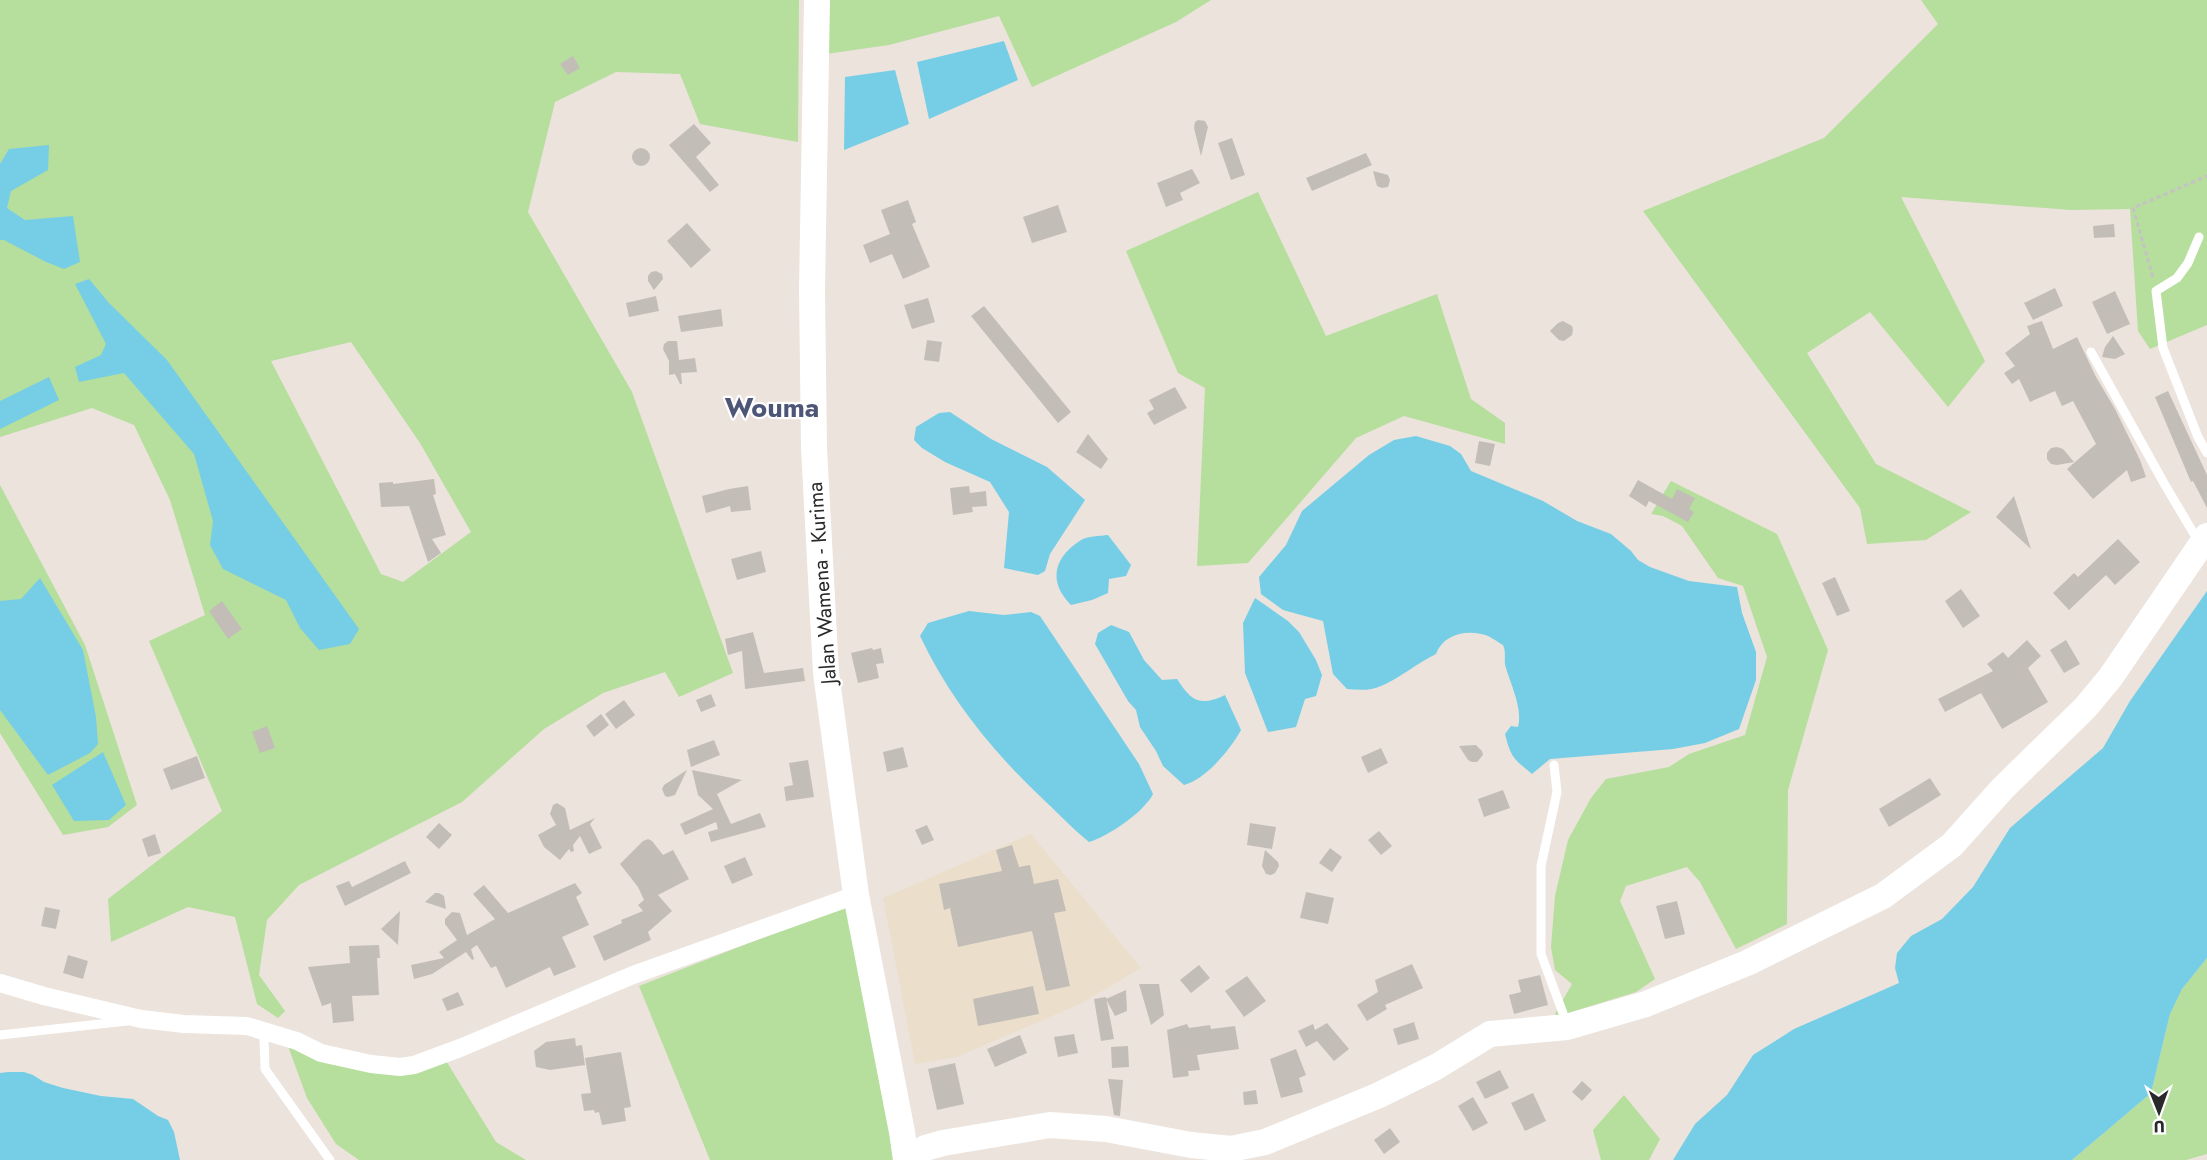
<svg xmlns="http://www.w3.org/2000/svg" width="2207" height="1160" viewBox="0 0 2207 1160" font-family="Jost,sans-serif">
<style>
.education{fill:#ebdfcc}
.green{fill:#b6de9c;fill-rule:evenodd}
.water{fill:#75cee6}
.building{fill:#c3bdb8}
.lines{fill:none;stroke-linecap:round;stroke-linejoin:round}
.path{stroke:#c3c3c3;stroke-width:3;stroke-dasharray:4.5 3;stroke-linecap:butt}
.lane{stroke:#fff;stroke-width:9}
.street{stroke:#fff;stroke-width:18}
.secondary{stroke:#fff;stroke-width:26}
.labels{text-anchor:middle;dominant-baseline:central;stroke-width:4.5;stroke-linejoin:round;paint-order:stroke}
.street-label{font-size:21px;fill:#292929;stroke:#fff}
.district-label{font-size:27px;font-weight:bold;fill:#4d5677;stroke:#fff}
</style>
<rect width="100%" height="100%" fill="#ebe3dc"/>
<path class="education" d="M1031 834 1141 968 1080 1004 957 1057 915 1064 883 898Z"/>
<path class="green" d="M0 0H799L798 142 700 124 680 74 616 72 555 102 528 212 632 392 733 673 679 697 665 672 603 693 544 729 462 802 299 885 267 920 259 975 285 1011 278 1018 257 1004 235 917 188 907 111 942 108 899 222 811 149 641 205 615 170 500 134 425 92 408 0 437ZM351 342 420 443 471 532 403 582 381 574 271 361Z
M826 0H1211L1176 22 1032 87 999 16 889 45 826 54Z
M1921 0H2207V325L2150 349 2138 331 2130 209 2071 210 1901 197 1985 361 1948 407 1870 312 1807 353 1876 464 1971 512 1926 540 1867 544 1860 508 1643 211 1824 138 1938 24Z
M1258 192 1326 336 1437 294 1471 399 1505 423V444L1404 416 1356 438 1248 563 1197 566 1205 388 1178 373 1126 251Z
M1671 481 1777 534 1828 650 1788 790 1787 924 1736 949 1700 882 1687 867 1626 886 1620 901 1655 979 1636 992 1555 1017V1014L1572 984 1555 970 1551 947 1555 896 1568 840 1591 798 1606 779 1669 767 1689 754 1745 735 1767 657 1743 586 1718 578 1682 526 1663 516 1651 514Z
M0 485 85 645 137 805 108 827 63 835 0 733Z
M852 903 895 1157 893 1160H710L639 986Z
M2207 958V1154L2186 1160H2072L2151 1093 2170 1014 2182 989Z
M288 1046 392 1068 440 1051 496 1142 526 1160H359L336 1144 307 1098Z
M1624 1095 1660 1139 1649 1160H1601L1593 1130Z"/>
<path class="water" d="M1004 41 1018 80 929 119 917 62Z
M895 70 909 124 844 150 845 77Z
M49 145 48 170 11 191 7 208 25 220 73 216 80 262 64 269 46 262 4 240H0V164L9 149Z
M89 279 109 303 167 360 359 629 350 644 319 650 300 628 286 600 223 569 210 545 213 521 194 454 124 373 79 382 75 367 101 355 106 344 75 284Z
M49 377 59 400 0 429V401Z
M950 412 991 439 1047 467 1085 500 1050 554 1045 571 1038 575 1004 568 1009 512 990 482 945 462 922 448 914 440 916 427 939 413Z
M1416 436 1450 446 1461 454 1471 471 1543 501 1577 521 1611 534 1631 551 1638 560 1650 567 1689 581 1737 587 1742 613 1756 652V680L1739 729 1705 743 1673 749 1550 759 1532 774C1514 759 1511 758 1505 734L1511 726 1518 727C1523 709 1511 685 1506 668 1503 660 1507 654 1503 645 1496 641 1489 635 1481 634 1462 630 1443 636 1436 654 1417 663 1400 678 1381 686 1371 691 1358 690 1347 689L1333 674 1323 621 1283 610 1261 594 1259 577 1286 545 1302 511 1369 455 1394 440Z
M1108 535 1131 565 1126 576 1109 579 1108 593 1092 600 1071 605C1048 582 1053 558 1081 540 1087 536 1100 536 1108 535Z
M40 578 83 650 96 717 98 744 90 753 48 775 0 710V601L21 599Z
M2207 591V958L2182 989 2170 1014 2151 1093 2072 1160H1673L1695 1124 1727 1095 1753 1055 1794 1029 1899 983 1895 968 1897 953 1911 936 1942 919 1973 887 2010 828 2103 748 2130 701Z
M1255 598 1288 621 1299 632 1316 660 1322 675 1316 696 1305 699 1296 727 1268 732 1245 673 1243 623Z
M969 611 1004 615 1031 612 1040 616 1139 764 1153 794C1144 812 1109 836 1089 842 1074 830 1060 815 1045 801 993 752 951 701 920 636L928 623Z
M1111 625 1129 632 1144 660 1162 680 1177 679C1191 701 1200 707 1225 695L1241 730C1230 750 1206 779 1184 785L1163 766 1156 751 1140 727 1136 710 1128 701 1095 644 1098 633Z
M103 752 126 805 109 820 74 821 52 785Z
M8 1072H24L33 1075 44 1082 63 1088 101 1096 133 1099 158 1116 168 1120 174 1132 180 1160H0V1073Z"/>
<path class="building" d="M573 56 580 68 568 75 560 64Z
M1198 120 1205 121 1208 127 1201 156 1194 128 1195 122Z
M694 124 711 143 696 157 719 185 710 192 669 145Z
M1232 138 1245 175 1231 180 1218 143Z
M632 157a9 9 0 1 1 18 0a9 9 0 1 1-18 0Z
M1366 153 1372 165 1312 191 1306 178Z
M1192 169 1200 183 1180 193 1183 200 1166 207 1157 183Z
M1373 171 1388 175 1390 180 1388 187 1382 188 1377 186Z
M908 200 916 222 912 224 930 267 903 279 892 254 870 263 863 245 890 234 881 210Z
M1058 205 1067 232 1032 243 1023 217Z
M687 223 711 250 691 268 667 241Z
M2114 224 2115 237 2094 238 2093 226Z
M656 271 662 274 663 279 654 290 648 281V276L651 272Z
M2055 288 2063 306 2033 320 2024 303Z
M2115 291 2130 324 2107 334 2092 302Z
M656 296 659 311 629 317 626 303Z
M928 298 935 322 912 329 904 305Z
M984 306 1071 412 1058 423 971 316Z
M721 309 723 326 681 332 678 316Z
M1563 321 1572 326 1573 330 1572 335 1564 341 1559 340 1550 331 1558 323Z
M2042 321 2053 349 2077 337 2096 377 2115 409 2140 460 2146 477 2131 482 2127 470 2093 499 2067 469 2096 444 2073 401 2062 406 2055 391 2030 402 2019 379 2012 384 2004 373 2015 366 2005 353 2030 334 2027 326Z
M2113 336 2125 354 2115 359 2102 357 2105 347Z
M927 340 942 342 939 362 924 360Z
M668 341H677L679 360 695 358 697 372 681 373 682 384H680L675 374 669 375V361L663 349 664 344Z
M1175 387 1187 408 1154 425 1147 413 1154 409 1149 400Z
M2168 391 2207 475V508L2193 481 2191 482 2155 397Z
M1088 434 1108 459 1101 469 1076 452Z
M1479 441 1495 444 1490 466 1475 463Z
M2057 447 2063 449 2074 462 2057 465 2051 464 2047 459V453L2051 448Z
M434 479 436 494 433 495 446 535 432 539 441 553 428 562 409 506 381 507 379 483 393 482V484Z
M1638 480 1672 499 1677 489 1695 498 1689 509 1694 512 1688 522 1649 501 1646 507 1629 496Z
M748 486 751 510 731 512 730 506 706 513 702 496 729 489Z
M969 486 970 493 986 491 987 506 972 507 973 512 953 515 950 488Z
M2014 496 2031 549 1996 517Z
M2118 539 2140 562 2115 585 2106 575 2069 610 2053 593 2074 573 2078 577Z
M761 551 766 572 737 580 731 559Z
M1835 577 1850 611 1837 616 1822 583Z
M1961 589 1980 616 1963 628 1945 601Z
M222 601 242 629 228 639 209 611Z
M753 632 764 673 803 668 805 681 745 689 742 651 728 655 725 639Z
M2027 640 2041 656 2028 668 2048 702 2002 729 1981 693 1945 712 1938 699 1993 671 1987 664 2003 652 2008 658Z
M2066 640 2080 664 2064 673 2050 650Z
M872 648 873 650 881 648 884 663 876 664 879 678 858 683 851 653Z
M711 694 716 706 701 712 696 700Z
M624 700 635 715 616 729 605 714Z
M601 714 609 725 594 737 586 726Z
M267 726 275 748 260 753 252 732Z
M714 740 720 755 691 767 687 750Z
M1476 745 1482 751 1483 755 1477 762H1472L1468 760 1459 746Z
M903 747 908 767 887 772 883 752Z
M1381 748 1388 763 1368 773 1361 757Z
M197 756 205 778 171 790 163 769Z
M808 760 814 797 786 801 784 787 793 785 789 763Z
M687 770 675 795 668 797 665 796 662 789 664 785Z
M692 770 742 780 717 794 731 824 760 813 766 827 711 842 708 832 718 829 716 822 685 835 680 824 713 809 698 795Z
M1930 778 1941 795 1889 827 1879 809Z
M1503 790 1510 808 1484 817 1478 799Z
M557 803 565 808 570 830 595 818 590 824 602 848 589 854 580 836 573 845 574 851 571 852 569 849 560 860 544 847 538 835 556 825 550 814 553 805Z
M439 823 452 835 439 849 426 837Z
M1250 823 1276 827 1272 849 1247 845Z
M927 825 934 840 922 845 915 830Z
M1379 831 1392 846 1381 855 1368 840Z
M155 834 161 853 148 857 142 839Z
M648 839 652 841 663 855 673 850 689 879 658 895 672 911 648 932 651 940 604 961 593 936 622 923 621 920 643 911 638 905 644 900 638 887 620 864 643 841Z
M1012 845 1019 867 1030 865 1034 884 1058 879 1066 911 1054 913 1070 986 1046 991 1032 931 958 947 950 908 944 910 939 884 1002 871 996 850Z
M1330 848 1342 857 1332 872 1319 863Z
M1265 850 1278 862 1279 866 1275 873 1271 875 1266 874 1262 866Z
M745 857 753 875 732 884 724 866Z
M405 861 411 873 345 906 336 886 349 881 352 887Z
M575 883 582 893 576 897 589 925 562 937 576 967 554 976 550 967 506 988 496 966 491 968 477 945 471 949 474 959 472 960 466 952 432 974 414 979 411 965 444 958 439 952 457 940 445 924V919L452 912 460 913 467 935 495 919 473 894 484 885 508 913Z
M1306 892 1334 898 1328 924 1300 918Z
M435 893H439L444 896 446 909 425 902Z
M1677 901 1685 934 1665 939 1656 906Z
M45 907 60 910 56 929 41 926Z
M400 911 398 945 381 929Z
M379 945 380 958H377L379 995 352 996 354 1021 333 1023 331 1003 322 1006 308 967 350 963 349 946Z
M68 955 88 961 83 979 63 973Z
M1412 964 1423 988 1385 1005 1387 1009 1367 1021 1357 1005 1378 992 1375 980Z
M1199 965 1210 978 1191 993 1180 980Z
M1540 975 1548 1005 1514 1014 1509 995 1521 992 1518 980Z
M1247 976 1266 1001 1244 1017 1225 991Z
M1139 984H1159L1164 1015 1151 1025Z
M1033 986 1039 1014 978 1026 973 999Z
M1126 990 1127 1011 1115 1016 1106 999Z
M458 992 464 1005 447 1011 442 999Z
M1106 997 1114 1039 1101 1041 1094 999Z
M1414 1022 1419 1039 1398 1045 1393 1029Z
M1327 1023 1349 1049 1334 1061 1317 1041 1306 1047 1298 1031 1313 1024 1315 1030Z
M1187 1024 1189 1028 1210 1025 1211 1029 1235 1026 1239 1049 1197 1055 1200 1070 1188 1071 1189 1076 1173 1078 1167 1030Z
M1074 1034 1078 1053 1058 1057 1054 1037Z
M1020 1035 1027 1053 995 1067 987 1049Z
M575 1038 576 1046 582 1045 585 1065 550 1070 536 1067 534 1051 546 1042Z
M1128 1046 1129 1067 1112 1068 1111 1047Z
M1296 1049 1306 1075 1299 1078 1303 1092 1281 1098 1270 1059Z
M621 1052 631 1107 624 1108 626 1121 602 1125 599 1112 595 1113 594 1110 584 1111 581 1094 591 1093 585 1058Z
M955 1063 964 1104 937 1110 928 1069Z
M1500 1070 1509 1088 1485 1099 1476 1082Z
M1108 1079 1123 1080 1120 1116 1114 1115Z
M1582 1081 1592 1090 1582 1101 1572 1092Z
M1256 1090 1258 1104 1244 1105 1243 1092Z
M1533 1093 1546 1121 1525 1131 1511 1103Z
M1473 1097 1488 1123 1473 1131 1458 1106Z
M1390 1128 1400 1142 1384 1154 1374 1140Z"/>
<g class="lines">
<path class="path" d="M2153 277 2133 208 2207 176"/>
<path class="lane" d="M2199 237 2188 263 2177 278 2156 291 2163 348 2198 437 2207 453
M2091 352 2165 485 2200 544
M1554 765 1557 792 1541 866V954L1567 1024
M272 1033 264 1039 265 1069 330 1160
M0 1035 127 1021"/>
<path class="street" d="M0 983 44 996 141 1019 184 1024 247 1026 297 1041 321 1053 371 1064 400 1067 414 1065 460 1048 633 975 856 895"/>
<path class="secondary" d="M817 0 812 290 814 448 826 673 856 895 902 1132 906 1160
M912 1160 925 1148 943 1143 1050 1125 1106 1129 1191 1145 1231 1149 1265 1142 1377 1096 1436 1067 1490 1034 1567 1027 1646 1004 1747 963 1883 896 1952 845 2003 788 2085 708 2110 678 2207 536"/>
</g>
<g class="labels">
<g class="street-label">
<text transform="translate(822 583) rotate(-94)">Jalan Wamena - Kurima</text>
</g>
<g class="district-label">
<text x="772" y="407">Wouma</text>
</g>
</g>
<g transform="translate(2159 1112) rotate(179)" stroke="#ffffff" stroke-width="4.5" paint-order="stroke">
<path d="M0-4.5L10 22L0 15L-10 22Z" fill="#292929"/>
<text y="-9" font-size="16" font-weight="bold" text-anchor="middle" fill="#292929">U</text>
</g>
</svg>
